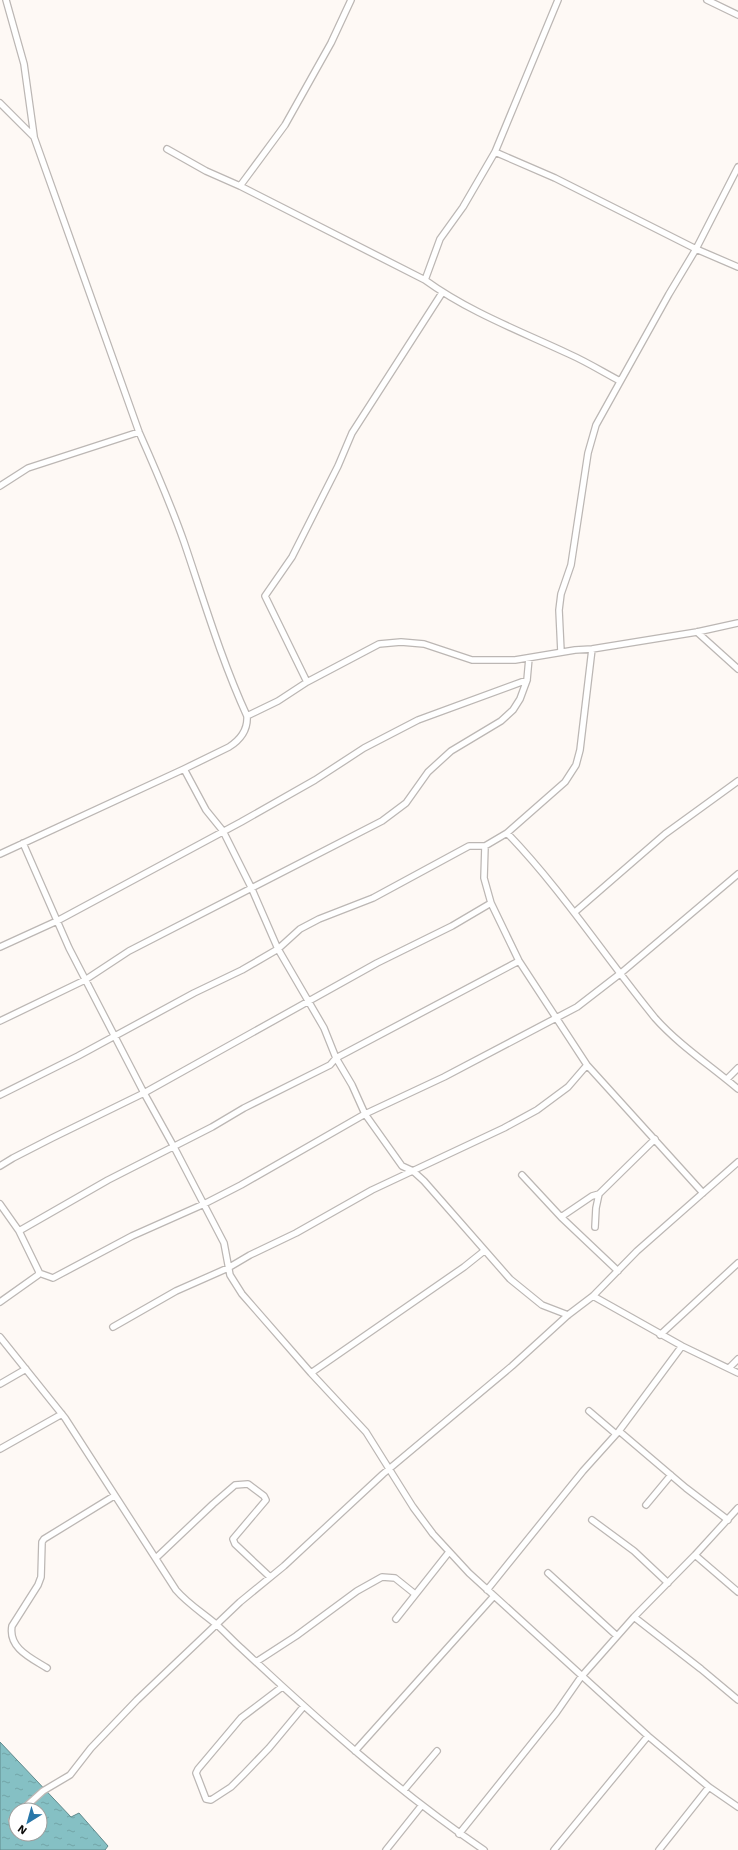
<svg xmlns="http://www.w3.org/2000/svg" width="738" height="1850" viewBox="0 0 738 1850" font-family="'Work Sans',sans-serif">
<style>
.water{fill:url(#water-ripples);stroke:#618a8c;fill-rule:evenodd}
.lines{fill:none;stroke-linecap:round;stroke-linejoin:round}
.street-casing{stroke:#bcb7b4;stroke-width:8}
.street{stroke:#fff;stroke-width:5.5}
</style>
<defs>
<pattern id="water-ripples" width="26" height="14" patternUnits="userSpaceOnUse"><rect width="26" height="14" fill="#85c0c4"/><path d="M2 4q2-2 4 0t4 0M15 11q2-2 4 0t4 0" fill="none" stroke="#72a4a7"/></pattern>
</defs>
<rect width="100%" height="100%" fill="#fef9f5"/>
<path class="water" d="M0 1742 71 1817 79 1813 108 1846 105 1850H0ZM16 1810H40V1834H16Z"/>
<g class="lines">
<defs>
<path id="street" d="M6 0 24 64 34 136
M707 0 738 15
M0 103 34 137 139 432C155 468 171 505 184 542 204 601 221 659 247 716 248 730 240 740 229 747L184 769 0 854
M167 149 206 171 240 186 425 280C469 312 520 331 569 354 587 362 603 372 620 381
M495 152 555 178 696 249 738 267
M240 186 285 125 331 43 351 0
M425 280 440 239 463 207 495 152 558 0
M0 486 28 468 139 432
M697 632 738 669
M561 652 559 610 561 594 571 565 588 453 596 425 669 294 696 249 738 167
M307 682 265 596 292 557 338 466 352 433 442 293
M247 716 278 701 307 682 379 644 401 642 424 644 472 660H515L575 650 592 649 697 632 738 623
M184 769 206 810 223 831 251 887 278 949 324 1028 336 1058 352 1085 365 1114 402 1166 413 1171 424 1181 510 1279 542 1305 568 1315
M507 833C562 890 605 957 655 1018 679 1045 711 1066 738 1089
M23 843 69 948 144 1093 174 1147 224 1243 230 1275 242 1294 311 1373 366 1432 413 1507 433 1534 469 1573 648 1736 709 1787 738 1807
M485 846 484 878 491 903 519 961 587 1065 703 1193
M575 912 665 834 738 781
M0 947 57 921 241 822 315 780 364 748 418 720 527 680
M0 1021 85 980 129 951 382 821 406 803 428 772 451 751 501 721 513 710 520 699 527 680 529 658
M727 1079 738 1068
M0 1095 78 1056 194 993 242 970 278 949 300 929 319 919 373 898 469 846H485L507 833 565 782 576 765 580 750 592 649
M0 1166 13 1158 52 1138 144 1093 377 963 452 926 491 903
M522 1175 561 1217 618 1271
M0 1204 19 1231 39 1272 38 1275 0 1302
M561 1217 592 1196 599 1194
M595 1227 596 1208 599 1194 655 1139
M19 1231 108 1180 212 1127 244 1108 330 1065 336 1058 519 961
M39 1273 53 1278 132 1236 204 1204 241 1185 365 1114 444 1077 577 1007 621 973 738 874
M593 1296 682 1346 738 1373
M113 1327 176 1291 228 1268 250 1255 296 1233 372 1190 504 1128 537 1110 568 1087 587 1065
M660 1335 738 1263
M0 1337 65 1418 176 1590C188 1604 203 1613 217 1625 226 1633 233 1641 241 1648 318 1720 397 1791 484 1850
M729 1368 738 1359
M311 1373 464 1267 484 1251
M0 1384 26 1369
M589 1411 616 1434
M619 1431 686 1488 728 1520
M0 1449 62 1414
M646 1505 671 1475
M592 1520 634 1551 668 1583
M695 1555 738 1592
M156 1558 213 1504 235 1485 248 1484 264 1496 266 1500 233 1539 235 1544 270 1577
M548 1573 617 1636
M487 1590 583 1471 619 1431 682 1346
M634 1617 701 1669 738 1700
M396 1619 449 1552
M256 1662 296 1636 357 1591 382 1577 395 1578 415 1594
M47 1668C31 1658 8 1648 12 1626L38 1585 41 1577 42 1542 44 1539 114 1496
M282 1687 241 1718 198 1769 196 1773 206 1799 211 1800 231 1787 244 1774 269 1748 304 1706
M355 1751 494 1596
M404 1790 437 1751
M22 1810 43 1791 70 1775 91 1748 137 1700 240 1602 284 1566 383 1474 512 1366 568 1315 593 1296 637 1251 738 1162
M12 1820 16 1816
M459 1834 556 1713 581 1677 634 1617 695 1555 738 1508
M386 1850 422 1805
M554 1850 648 1736
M659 1850 709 1787"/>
</defs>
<use href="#street" class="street-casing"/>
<use href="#street" class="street"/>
</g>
<g transform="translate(28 1822) rotate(217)"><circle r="19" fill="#ffffff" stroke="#9e9e9d"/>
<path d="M0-3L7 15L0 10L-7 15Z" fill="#2877a9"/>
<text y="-6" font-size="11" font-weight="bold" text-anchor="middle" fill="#0d0c0a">N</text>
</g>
</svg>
